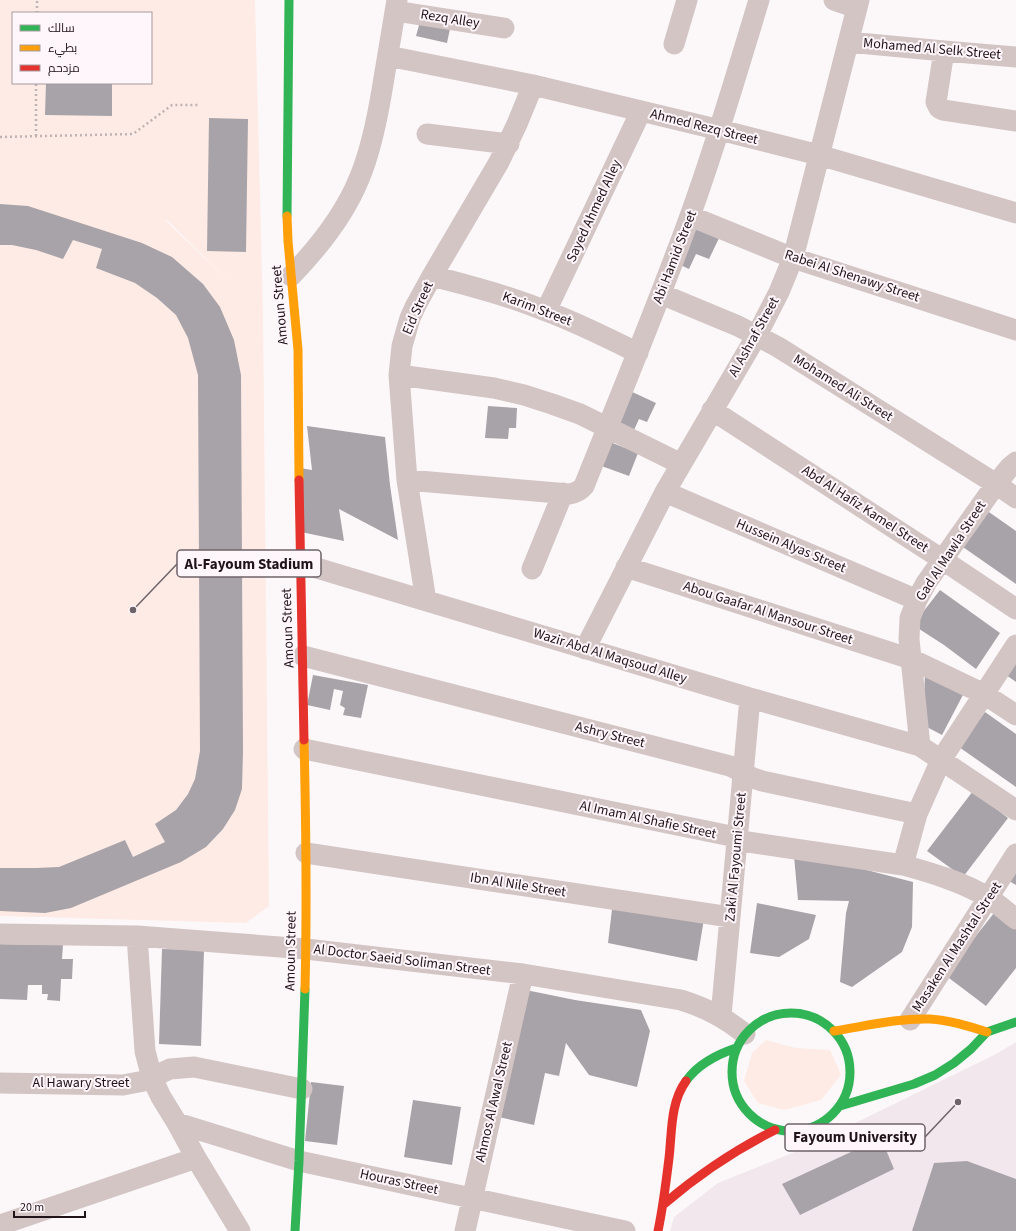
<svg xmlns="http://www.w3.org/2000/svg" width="1016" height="1231" viewBox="0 0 1016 1231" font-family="'Source Sans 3',Cairo,sans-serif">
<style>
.built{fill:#f2e7ed}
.green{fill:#feebe5;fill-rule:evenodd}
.building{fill:#a8a3a9}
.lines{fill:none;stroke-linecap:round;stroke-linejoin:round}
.path{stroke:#bdb3b4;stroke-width:2.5;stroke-dasharray:2 3;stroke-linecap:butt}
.street{stroke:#d4c5c5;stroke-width:21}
.fast{stroke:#30b455;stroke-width:9}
.slow{stroke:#ff9f0a;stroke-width:9}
.jam{stroke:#e5322d;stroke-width:9}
.labels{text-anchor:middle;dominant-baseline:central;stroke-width:4;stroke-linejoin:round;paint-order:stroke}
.street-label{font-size:14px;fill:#20131a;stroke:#fef6fa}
.leader{fill:none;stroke:#6d6368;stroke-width:1.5}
.callout-dot{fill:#6d6368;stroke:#fef6fa;stroke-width:1.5}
.callout{fill:#fef6fa;stroke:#6d6368;stroke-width:1.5}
.callout-label{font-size:15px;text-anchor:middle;font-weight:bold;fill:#20131a}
</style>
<rect width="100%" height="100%" fill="#fcf8fa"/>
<path class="built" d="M1016 1042V1231H670L674 1217 718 1183 802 1149 996 1054Z"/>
<path class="green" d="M0 0H255L263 315 269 906 246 923 0 916ZM13 13H151V83H13ZM164 219 168 221 240 292Z
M766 1040 796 1048 830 1050 841 1075 821 1100 784 1110 758 1103 744 1081 752 1053Z"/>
<path class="building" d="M421 18 451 24 447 43 416 36Z
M46 83H112V116L45 115Z
M209 118 248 119 246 252 207 251Z
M0 204 28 206 142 243 172 257 203 284 220 307 234 340 241 375 243 751 242 789 235 810 223 829 206 847 181 862 71 908 45 913 0 911V868H36L59 867 125 840 133 857 165 842 155 824 176 810 188 794 195 779 200 751 198 375 188 338 176 315 157 298 135 283 96 268 102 249 73 240 63 259 36 250 12 245H0Z
M696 225 720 236 709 259 696 254 689 269 678 264Z
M628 390 656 403 647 422 639 419 634 430 613 421Z
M488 406 517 408 516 428H509L508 439 485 438Z
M307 426 385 437 390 485 398 540 339 509 344 541 301 532 300 468 312 470Z
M605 440 638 453 629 476 596 464Z
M986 510 1016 531V584L960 545Z
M940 590 1000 633 976 669 944 645 913 625Z
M1016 653V682L1002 672Z
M925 672 964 693 942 735 923 725Z
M313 675 368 685 361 718 343 715 345 708 340 705 343 691 334 689 330 710 307 705Z
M985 712 1016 734V787L959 747Z
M973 791 1008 818 963 877 927 851Z
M794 856 855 867 913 882 912 927 902 952 852 987 840 982 846 913 849 901 798 900Z
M1016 871V885L1009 881Z
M613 901 704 919 697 961 608 943Z
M757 903 816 915 809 939 779 957 750 953Z
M994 913 1016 929V968L986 1006 945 975Z
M0 944 63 945 62 959H73L72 979H61L60 1001 47 1000 48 994H42V985H28L27 1000 0 999Z
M162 949 204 950 201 1046 159 1044Z
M521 989 575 1000 641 1010 650 1031 637 1087 589 1075 566 1043 559 1076 545 1073 534 1125 494 1116Z
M311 1082 344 1086 337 1145 305 1141Z
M413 1100 461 1107 452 1165 404 1157Z
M881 1138 894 1169 800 1215 782 1184Z
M967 1161 1016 1179V1231H912L934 1163Z"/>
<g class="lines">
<path class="path" d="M37 13V0
M36 136V83
M0 137 133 134 172 105H199"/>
<path class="street" d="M834 0 857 8
M395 11 504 28
M848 42 944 51 1016 57
M674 44 687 0
M944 51 936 102 939 108 943 110 1016 121
M388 56 533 85 720 130 819 155 1016 213
M427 134 509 144
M690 216 793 258 1016 330
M291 276C319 247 344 216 359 179 371 151 377 120 382 90 387 60 392 30 397 0
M432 276C471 286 509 296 546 311 578 323 608 338 638 353
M661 294 738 326 778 347 996 484 1016 498
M546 311 641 111
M399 375 494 388 524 395 552 404 580 414 681 464
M712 410 943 560 1016 609
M407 480 569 494C576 493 580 491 584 486 620 396 657 307 690 216 716 145 737 72 759 0
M665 492 917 600
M300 563 750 698 920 746 1016 810
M626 567 911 659 984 694 1016 715
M532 569 563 493
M426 601 407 480 399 375 402 346 410 318 416 305 432 276 499 162 517 124 533 85
M585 649 665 492 757 335 779 292 793 258 859 0
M303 656 730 766 753 778 762 781 917 814
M920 746 909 639 910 618 917 600 926 583 996 484 1010 467 1016 462
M304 749 731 836 741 841 903 865C932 873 963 882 989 898 998 904 1007 912 1016 919
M306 853 730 917
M903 865 917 814 941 760 1016 645
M0 934 137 936 306 949 523 974 681 1000C706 1008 724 1017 745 1034
M137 936 145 1051 152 1078 161 1097 177 1123 196 1158 240 1231
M721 1016 750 698
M910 1020 1016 854
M0 1083 123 1085 144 1081 170 1069 194 1067 302 1089
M177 1123 299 1161 625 1231
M0 1225 196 1158
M465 1231 523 974"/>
<path class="fast" d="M287 216 289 0
M732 1072a59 59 0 1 1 118 0a59 59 0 1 1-118 0Z
M686 1081C698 1064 716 1055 736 1048
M840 1106 914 1084 935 1075 954 1063 971 1049 987 1032 1016 1022
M295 1231 299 1161 305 989"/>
<path class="slow" d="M287 216 288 241 298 350 299 480
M304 740C306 823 307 906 305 989
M834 1031C866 1026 897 1018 930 1019 949 1020 968 1026 987 1032"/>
<path class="jam" d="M299 480 304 740
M664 1204C698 1175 735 1150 775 1130
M658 1231C663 1207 666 1183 669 1158 672 1133 670 1103 686 1081"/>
</g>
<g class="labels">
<g class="street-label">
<text transform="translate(450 19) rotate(9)">Rezq Alley</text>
<text transform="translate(932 49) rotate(5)">Mohamed Al Selk Street</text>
<text transform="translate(704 127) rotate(14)">Ahmed Rezq Street</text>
<text transform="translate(594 211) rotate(-65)">Sayed Ahmed Alley</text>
<text transform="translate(675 257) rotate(-69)">Abi Hamid Street</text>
<text transform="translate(852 276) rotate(18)">Rabei Al Shenawy Street</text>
<text transform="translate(280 305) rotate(-95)">Amoun Street</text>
<text transform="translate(418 308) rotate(-66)">Eid Street</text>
<text transform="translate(537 309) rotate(21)">Karim Street</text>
<text transform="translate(754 337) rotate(-61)">Al Ashraf Street</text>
<text transform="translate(843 388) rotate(32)">Mohamed Ali Street</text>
<text transform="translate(865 509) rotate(33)">Abd Al Hafiz Kamel Street</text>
<text transform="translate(791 546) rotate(23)">Hussein Alyas Street</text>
<text transform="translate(951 551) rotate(-57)">Gad Al Mawla Street</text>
<text transform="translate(768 613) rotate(18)">Abou Gaafar Al Mansour Street</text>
<text transform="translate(288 628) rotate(-92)">Amoun Street</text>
<text transform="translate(610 656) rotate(17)">Wazir Abd Al Maqsoud Alley</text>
<text transform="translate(610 735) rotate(14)">Ashry Street</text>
<text transform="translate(648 820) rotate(12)">Al Imam Al Shafie Street</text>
<text transform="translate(736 857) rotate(-85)">Zaki Al Fayoumi Street</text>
<text transform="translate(518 885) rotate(9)">Ibn Al Nile Street</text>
<text transform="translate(957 947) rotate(-57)">Masaken Al Mashtal Street</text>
<text transform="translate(291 951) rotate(-89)">Amoun Street</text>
<text transform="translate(402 960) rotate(7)">Al Doctor Saeid Soliman Street</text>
<text x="81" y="1083">Al Hawary Street</text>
<text transform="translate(494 1102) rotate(-77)">Ahmos Al Awal Street</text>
<text transform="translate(399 1182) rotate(12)">Houras Street</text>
</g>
</g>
<path class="leader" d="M133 610L177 564M958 1102L925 1137"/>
<g class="callout-dot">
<circle cx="133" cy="610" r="4"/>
<circle cx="958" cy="1102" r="4"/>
</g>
<g class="callout">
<rect x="177" y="550" width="144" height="27" rx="4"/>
<rect x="785" y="1124" width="140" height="27" rx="4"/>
</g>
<g class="callout-label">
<text x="249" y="569">Al-Fayoum Stadium</text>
<text x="855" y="1142">Fayoum University</text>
</g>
<rect x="12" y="12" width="140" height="72" fill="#fef6fa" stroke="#a59ba0"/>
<rect x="20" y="25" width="20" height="6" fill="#30b455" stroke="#a59ba0"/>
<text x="48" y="32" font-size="12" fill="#20131a">سالك</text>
<rect x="20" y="45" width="20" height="6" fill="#ff9f0a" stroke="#a59ba0"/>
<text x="48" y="52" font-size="12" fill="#20131a">بطيء</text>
<rect x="20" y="65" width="20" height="6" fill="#e5322d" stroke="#a59ba0"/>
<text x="48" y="72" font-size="12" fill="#20131a">مزدحم</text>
<path d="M14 1211v6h71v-6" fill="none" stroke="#20131a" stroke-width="2"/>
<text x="20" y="1211" font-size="12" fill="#20131a" stroke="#fef6fa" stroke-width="3" paint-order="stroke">20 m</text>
</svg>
